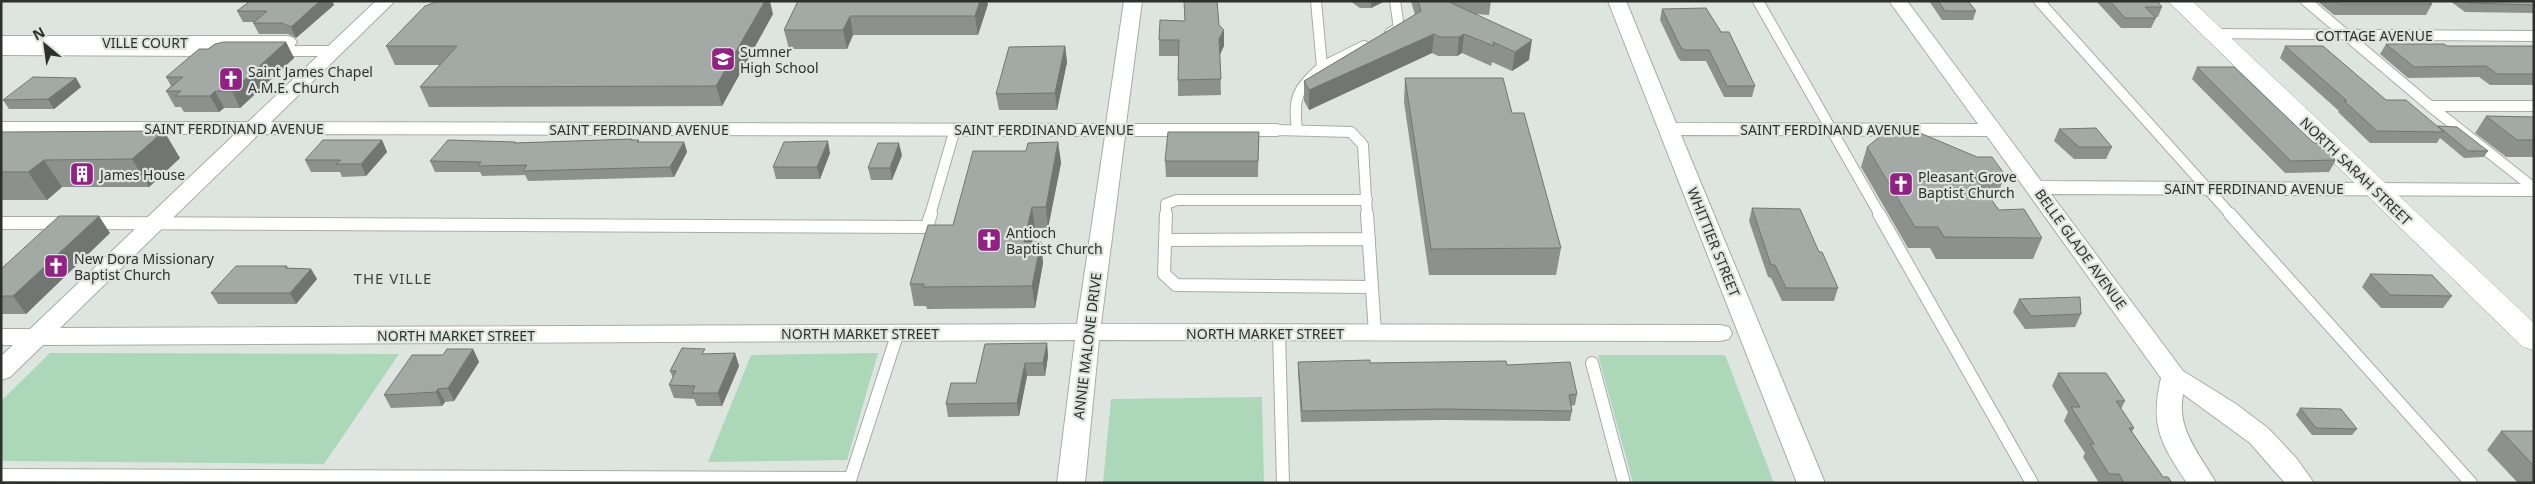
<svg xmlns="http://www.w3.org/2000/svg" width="2535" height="484" viewBox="0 0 2535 484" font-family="'Noto Sans',sans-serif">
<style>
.green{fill:#acd8b9}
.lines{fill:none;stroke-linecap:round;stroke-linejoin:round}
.lane-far1-casing{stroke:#a6aca7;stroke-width:12}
.lane-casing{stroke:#a6aca7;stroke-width:14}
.street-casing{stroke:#a6aca7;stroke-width:2}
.secondary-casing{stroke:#a6aca7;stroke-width:1}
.lane-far1{stroke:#fff;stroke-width:10}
.lane{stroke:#fff;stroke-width:12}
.street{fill:#fff;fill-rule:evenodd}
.secondary{fill:#fff;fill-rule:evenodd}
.wall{fill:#8c918d}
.shaded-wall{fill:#727673}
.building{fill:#a3a9a4;stroke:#727673}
.labels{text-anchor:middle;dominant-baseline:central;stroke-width:4.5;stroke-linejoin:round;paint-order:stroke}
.street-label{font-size:14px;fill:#2e302e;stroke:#dee5e0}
.poi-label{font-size:14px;fill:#2e302e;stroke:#dee5e0;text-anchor:start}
.neighbourhood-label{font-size:15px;letter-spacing:1px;fill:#3e4440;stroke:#dee5e0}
</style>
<rect width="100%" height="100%" fill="#dee5e0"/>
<path class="green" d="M50 353 399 354 324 464 1 461V401Z
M878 353 847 460 708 462 751 355Z
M1598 355H1725L1774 483H1633Z
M1262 397 1264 483H1103L1111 399Z"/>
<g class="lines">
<defs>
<path id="lane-far1" d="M1758 1 1880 215
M2039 1 2231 215
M2306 1 2430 106 2534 188
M1390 33 1399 28 1395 1
M1 50 212 51
M275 51H334
M1322 67 1364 46
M2430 106H2534
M1277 130 1351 132 1363 145 1367 215
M1297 130C1293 96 1297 90 1322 67L1316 1
M930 215 955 129
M1166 215V204L1177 200H1367"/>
<path id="lane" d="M1166 214 1164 274 1176 285 1372 287
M1367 214 1375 333
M1879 214 2032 483
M2230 214 2471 483
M1 223H67
M88 223 927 227 931 214
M1165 240 1369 239
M1279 333 1283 483
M1592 363 1624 483
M1 475 851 478
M849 483 898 332"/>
<path id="street" d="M376 1H395L271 122 1106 124 1124 1H1142L1126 124H1277L1284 126 1287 130 1284 134 1277 136H1125L1101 324 1720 325 1729 327 1732 333 1729 339 1720 341 1099 340 1085 483H1057L1075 340 43 345 10 377 1 380V356L13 345H1V329H30L235 134H1V122H248ZM259 134 1105 136 1077 324 60 328Z
M1608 1H1626L1676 123 1978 124 1889 1H1907L2041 181 2534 184V196L2051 194 2183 371 2236 404 2269 429 2297 459 2314 483H2285L2250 443 2183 394C2176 430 2200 454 2216 483H2187C2160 443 2150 425 2161 378L1987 136 1681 135 1825 483H1797Z
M2214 29 2534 31V41L2208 38 2205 34 2208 30Z
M1 36H288L294 38 297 42 294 46 288 48H1Z"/>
<path id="secondary" d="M2168 1H2192L2534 323V350L2523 347Z"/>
</defs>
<use href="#lane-far1" class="lane-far1-casing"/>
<use href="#lane" class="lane-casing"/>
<use href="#street" class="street-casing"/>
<use href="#secondary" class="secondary-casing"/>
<use href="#lane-far1" class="lane-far1"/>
<use href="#lane" class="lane"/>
<use href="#street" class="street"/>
<use href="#secondary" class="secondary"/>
</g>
<path class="wall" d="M250 1H332L334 5 296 38 288 34H259L253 23 254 22H243L237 11Z
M798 1 988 4 978 35H853L847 49H789L784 30Z
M1350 1H1385L1371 8H1360Z
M1411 1H1491L1489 15 1476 14 1529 60 1512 71 1492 62 1491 66 1462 53 1457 56H1438L1432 53 1309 110 1304 101V81L1415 15Z
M1929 1H1968L1976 11 1973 20H1942Z
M2096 1H2160L2159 3 2162 7 2158 17H2154L2156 18 2151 28H2121Z
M2317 1H2429L2432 4 2426 15H2334Z
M2450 1H2534V13L2465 12Z
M1662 9 1755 86 1752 97H1724L1706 61H1681L1678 58 1660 20Z
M773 14 722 106 429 107 420 87 439 65H395L386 46Z
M1219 25 1224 30V46L1220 55 1221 95 1178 96V80L1179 56H1159V40Z
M286 42 294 58 240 108H224L219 112H184L181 107H175L166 91 171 86 166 77 208 49Z
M2386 44 2447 46H2534V85H2490L2479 77 2408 78 2380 54Z
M1065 46 1067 62 1057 110H999L996 94Z
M2285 46 2386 100 2488 151 2484 157 2464 158 2440 138 2437 143H2370L2338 112 2339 111 2280 58Z
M2197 67 2314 143 2336 160 2329 172 2285 173 2192 79Z
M76 78 81 87 54 109H9L3 100Z
M1405 78 1512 113 1561 248 1556 275H1429L1404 102Z
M2486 116 2534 117V157H2506L2475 133Z
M2059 129 2112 147 2106 159H2074L2054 141Z
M1 132 180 158 149 187H62L47 200H1Z
M1259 132 1258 177H1166L1165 161Z
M632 139 633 140H639V142H684L687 152 674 177 528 181 525 175 482 176 480 172H435L430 161 515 142 516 143Z
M382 140 387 152 366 176 342 177 340 172H311L305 160Z
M1058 142 1061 163 1048 228H1035L1032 242H1041L1043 263 1035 308 927 309 926 306H914L910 284 953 225 1026 151Z
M1867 147 2005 175 1997 196H1989L1999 210 2042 238 2033 259H1936L1930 248H1908L1861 167Z
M830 153 820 179H776L773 167Z
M902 155 892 180H871L868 168Z
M1752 208 1819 252 1838 288 1834 301H1782L1771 278 1768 277 1749 221Z
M110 233 26 314H1V269Z
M287 266 288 268 311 269 317 279 296 304H218L211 293Z
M2370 274 2452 296 2443 308H2381L2362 287Z
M2019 299 2081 314 2075 327 2025 329 2013 312Z
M1047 343 1048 356 1045 376H1027L1019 416 948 417 946 404 976 383Z
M473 349 479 362 454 401 445 402 442 406 391 408 384 395Z
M735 353 739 366 722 406H697L694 399 674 398 669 385 673 378 670 371 706 354Z
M1298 362 1507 365 1577 394 1575 405 1571 406 1572 411 1570 421 1443 420 1301 422 1298 373Z
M2058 373 2125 401 2121 409 2134 428 2132 432 2163 477 2172 483H2099L2083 457 2085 453 2064 421 2068 412 2052 386Z
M2300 408 2357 429 2352 435H2312L2296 415Z
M2501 431H2534V483H2518L2487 450Z"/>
<path class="shaded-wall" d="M320 1H332L334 5 296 38 291 27Z
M765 1H770L773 14 722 106 716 86Z
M980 1H987L988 4 978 35 975 16Z
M1371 1H1385L1371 8Z
M850 16 853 35 847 49 843 30Z
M1224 30V46L1219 55V39Z
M1434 34 1432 53 1309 110V90Z
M1464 34 1462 53 1457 56 1459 37Z
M1532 40 1529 60 1512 71 1515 52Z
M286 42 294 58 240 108 232 91Z
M1065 46 1067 62 1057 110 1055 93Z
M76 78 81 87 54 109 48 99Z
M215 91 224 108 219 112 210 96Z
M164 131 180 158 149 187 132 159Z
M382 140 387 152 366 176 361 164Z
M828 141 830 153 820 179 817 167Z
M684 142 687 152 674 177 670 167Z
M1058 142 1061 163 1048 228 1046 207Z
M899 143 902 155 892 180 890 168Z
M44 160 62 187 47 200 28 172Z
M1032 207 1035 228 1027 264 1024 242Z
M99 216 110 233 26 314 13 296Z
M1041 242 1043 263 1035 308 1032 286Z
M311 269 317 279 296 304 290 293Z
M1047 343 1048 356 1045 376 1043 363Z
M473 349 479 362 454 401 448 388Z
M735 353 739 366 722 406 718 393Z
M1025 363 1027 376 1019 416 1017 403Z
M438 389 445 402 442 406 436 392Z"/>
<path class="building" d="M250 1H320L291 27 282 23H253L267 11H237Z
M439 1H765L716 86 420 87 457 46H386L425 6Z
M798 1H980L975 16H850L843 30H784Z
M1184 1H1217L1219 25 1224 30 1219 39 1221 79 1178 80 1179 40H1159L1160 20 1185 21Z
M1418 1H1447L1532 40 1515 52 1493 42 1494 46 1464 34 1459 37H1440L1434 34 1309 90 1304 81 1421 11Z
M1938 1H1968L1976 11H1945Z
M2110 1H2157L2162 7H2145L2156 18H2125Z
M2336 1H2429L2432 4H2339Z
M2467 1H2534V5L2470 3Z
M1706 8 1721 32H1729L1755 86H1727L1709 50H1684L1680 46 1662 9Z
M224 42H286L232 91H215L210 96H175L181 91H166L183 77H166L199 49H208L215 44Z
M2386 44H2444L2447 46H2534V74H2497L2486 66 2414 67Z
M1065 46 1055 93 996 94 1009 47Z
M2285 46H2323L2386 100H2406L2444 132 2377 131 2344 101H2347Z
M2197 67H2234L2314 143H2318L2336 160 2291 161Z
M33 77 76 78 48 99 3 100Z
M1405 78H1503L1512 113H1524L1561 248 1431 249Z
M2486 116 2534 117V140H2517Z
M2438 126 2457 127 2488 151H2468Z
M2096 128 2112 147H2079L2059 129Z
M1888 130H1907L1908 133H1920L1977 157H1992L2005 175H1973L1999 210 2024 209 2042 238 1944 237 1938 227H1915L1867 147Z
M164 131 132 159 44 160 28 172H1V132Z
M1168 132H1259L1258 161H1165Z
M632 139 631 140H639L637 142H684L670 167 523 171 527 165 478 166 481 162 430 161 448 140 515 142 514 143Z
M323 140H382L361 164H336L341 160H305Z
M828 141 817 167H773L784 142Z
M1058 142 1046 207H1032L1024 242H1041L1032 286 923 287 924 284H910L928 225H953L973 151H1026L1028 143Z
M878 143H899L890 168H868Z
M1752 208 1800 209 1819 252H1822L1838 288H1786L1775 265H1771Z
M59 216H99L13 296H1V269Z
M236 266H287L285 268 311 269 290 293H211Z
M2370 274 2432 275 2452 296 2390 295Z
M2080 297 2081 314 2031 316 2019 299Z
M1047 343 1043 363H1025L1017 403 946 404 951 383H976L985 344Z
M682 348 705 349 702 354 735 353 718 393H692L695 386 669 385 676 371H670Z
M447 349H473L448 388 438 389 436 392 384 395 412 355H443Z
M1370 360V363L1506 361 1507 365 1570 362 1577 394 1569 395 1572 411 1444 409 1302 411 1298 362Z
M2058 373H2106L2125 401H2116L2134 428H2129L2163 477H2168L2172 483H2124L2119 474H2109L2090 444H2094L2071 407H2080Z
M2300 408 2341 409 2357 429 2316 428Z
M2501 431H2534V466Z"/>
<defs>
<symbol id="school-square" viewBox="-11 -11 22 22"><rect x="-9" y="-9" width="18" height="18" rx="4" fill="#912283" stroke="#dee5e0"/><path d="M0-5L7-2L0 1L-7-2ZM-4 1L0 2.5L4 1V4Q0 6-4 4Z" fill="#fff"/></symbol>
<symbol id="church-square" viewBox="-11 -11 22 22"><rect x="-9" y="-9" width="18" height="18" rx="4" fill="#912283" stroke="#dee5e0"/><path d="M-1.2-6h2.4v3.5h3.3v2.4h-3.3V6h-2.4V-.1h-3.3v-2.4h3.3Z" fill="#fff"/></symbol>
<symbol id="building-square" viewBox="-11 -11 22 22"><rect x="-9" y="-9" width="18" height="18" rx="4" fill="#912283" stroke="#dee5e0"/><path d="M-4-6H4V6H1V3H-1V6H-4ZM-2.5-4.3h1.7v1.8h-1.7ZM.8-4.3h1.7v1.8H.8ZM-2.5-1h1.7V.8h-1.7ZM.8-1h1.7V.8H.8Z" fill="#fff"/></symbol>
</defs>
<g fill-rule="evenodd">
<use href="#school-square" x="709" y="45" width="28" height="28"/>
<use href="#church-square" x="217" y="65" width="28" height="28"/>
<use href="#building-square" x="68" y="160" width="28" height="28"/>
<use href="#church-square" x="1887" y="170" width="28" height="28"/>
<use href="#church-square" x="975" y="226" width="28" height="28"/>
<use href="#church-square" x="42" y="252" width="28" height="28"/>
</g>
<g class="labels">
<g class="street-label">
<text x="2374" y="35">COTTAGE AVENUE</text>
<text x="145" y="42">VILLE COURT</text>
<text x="234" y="128">SAINT FERDINAND AVENUE</text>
<text x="639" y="129">SAINT FERDINAND AVENUE</text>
<text x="1044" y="129">SAINT FERDINAND AVENUE</text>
<text x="1830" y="129">SAINT FERDINAND AVENUE</text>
<text transform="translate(2356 171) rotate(44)">NORTH SARAH STREET</text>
<text x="2254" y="188">SAINT FERDINAND AVENUE</text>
<text transform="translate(1714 242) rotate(68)">WHITTIER STREET</text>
<text transform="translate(2081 249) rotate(54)">BELLE GLADE AVENUE</text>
<text x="860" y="333">NORTH MARKET STREET</text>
<text x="1265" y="333">NORTH MARKET STREET</text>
<text x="456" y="335">NORTH MARKET STREET</text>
<text transform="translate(1087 346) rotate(-83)">ANNIE MALONE DRIVE</text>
</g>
<g class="poi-label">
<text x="740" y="51">Sumner<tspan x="740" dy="16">High School</tspan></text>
<text x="248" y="71">Saint James Chapel<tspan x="248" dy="16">A.M.E. Church</tspan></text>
<text x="100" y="174">James House</text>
<text x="1918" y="176">Pleasant Grove<tspan x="1918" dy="16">Baptist Church</tspan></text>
<text x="1006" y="232">Antioch<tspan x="1006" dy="16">Baptist Church</tspan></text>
<text x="74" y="258">New Dora Missionary<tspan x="74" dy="16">Baptist Church</tspan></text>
</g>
<g class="neighbourhood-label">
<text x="393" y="278">THE VILLE</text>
</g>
</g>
<rect width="2535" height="484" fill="none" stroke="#2e302e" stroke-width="5"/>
<g transform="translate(45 45) rotate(331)" stroke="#dee5e0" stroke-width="4" paint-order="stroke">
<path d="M0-4L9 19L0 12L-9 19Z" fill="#2e302e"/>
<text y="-8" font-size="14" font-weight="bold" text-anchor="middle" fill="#2e302e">N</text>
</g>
</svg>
